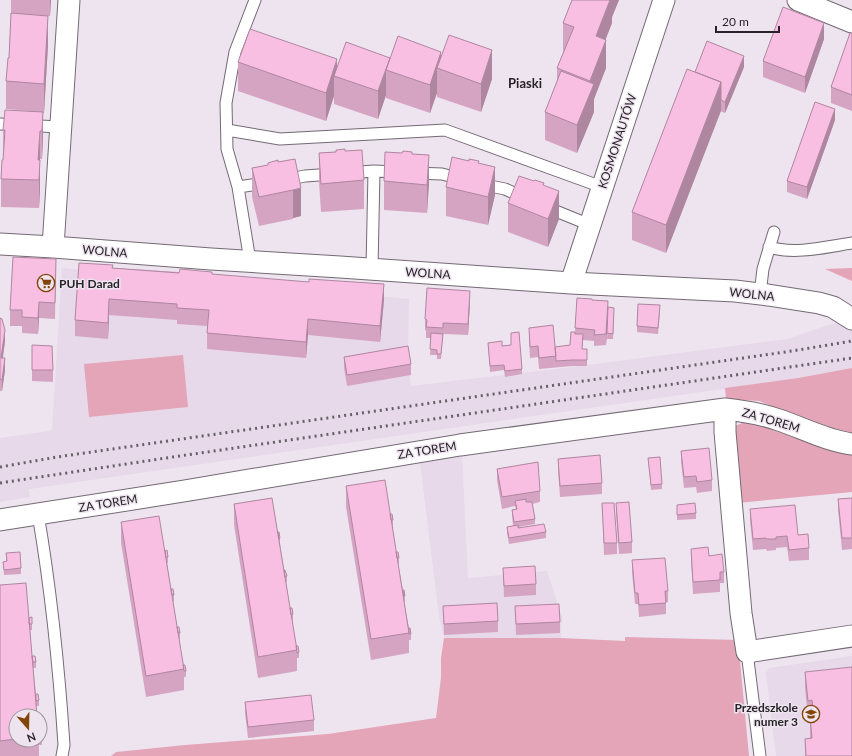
<svg xmlns="http://www.w3.org/2000/svg" width="852" height="756" viewBox="0 0 852 756" font-family="Lato,sans-serif">
<style>
.built{fill:#e7d8ea}
.green{fill:#e3a5b7}
.lines{fill:none;stroke-linecap:round;stroke-linejoin:round}
.lane-casing{stroke:#736a74;stroke-width:13}
.street-casing{stroke:#736a74;stroke-width:23}
.lane{stroke:#fff;stroke-width:11}
.street{stroke:#fff;stroke-width:21}
.rail{stroke:#666067;stroke-width:3;stroke-dasharray:2 4;stroke-linecap:butt}
.wall{fill:#d6a4c3}
.shaded-wall{fill:#ae869f}
.building{fill:#f9bfe3;stroke:#ae869f}
.labels{text-anchor:middle;dominant-baseline:central;stroke-width:3;stroke-linejoin:round;paint-order:stroke}
.street-label{font-size:12px;fill:#272328;stroke:#eee4ef}
.poi-label{font-size:12px;font-weight:bold;fill:#272328;stroke:#eee4ef;text-anchor:start}
.neighbourhood-label{font-size:13px;font-weight:bold;fill:#272328;stroke:#eee4ef}
</style>
<rect width="100%" height="100%" fill="#eee4ef"/>
<path class="built" d="M62 268 409 299 408 356 411 386 572 367 788 339 825 326 852 319V368L798 378 29 489 30 497 0 502V438L49 431 52 430Z
M462 454 468 578 547 571 562 617 561 638H444L439 616 420 463 436 459Z
M852 656V756H776L766 673 769 668Z"/>
<path class="green" d="M852 268V281L825 269Z
M183 355 188 407 89 417 84 364Z
M852 368V438L798 417 759 401 726 399 725 388 798 378Z
M742 423H752L806 441 852 453V492L737 503 733 427Z
M625 637 738 640 749 756H111L116 752 185 745 328 734 436 718 441 678V658L444 638H561L625 641Z"/>
<g class="lines">
<defs>
<path id="lane" d="M0 124 60 127
M227 130 280 139 445 130 602 187
M415 173 442 174 461 179
M285 180 305 176 374 171
M480 184 505 189 525 198
M238 187 227 149 226 103 235 52 255 0
M546 207 590 225
M769 247C794 255 826 247 852 243
M250 261 238 187 266 183
M372 269 374 171 398 172
M760 294 763 269 774 232
M38 514C51 590 59 668 64 745L62 756
M747 652 760 756"/>
<path id="street" d="M798 0 852 22
M0 244 53 247 211 259 340 267 571 283 735 291 768 295 819 303 833 307 852 319
M53 247 69 0
M571 283 664 0
M725 409V432L741 613 747 652 852 636
M0 520 184 491 460 445 725 409C744 411 762 414 779 420 803 428 827 441 852 444"/>
</defs>
<use href="#lane" class="lane-casing"/>
<use href="#street" class="street-casing"/>
<use href="#lane" class="lane"/>
<use href="#street" class="street"/>
<path class="rail" d="M0 467 57 457 792 351 852 341
M0 483 166 458 852 358"/>
</g>
<path class="wall" d="M11 0H51L50 16H48V45L44 113H43L42 159H40V189L39 208 1 207V179L3 158V130L29 111 6 109V81L9 58 11 13Z
M572 0H619L612 17V23L605 40 606 68 594 99V112L577 153 545 140V112L557 81V68L564 51H563V23Z
M852 33V111L831 103V87Z
M824 39 805 93 763 77V61Z
M441 56 492 79 481 112 437 97V93L430 113 386 98V95L378 119 334 104V96L326 121 238 91V62L337 67 390 61Z
M744 67 725 113 720 111 666 253 632 240V212Z
M835 120 807 199 787 192V181Z
M345 151 364 180V209L321 212 319 182V153Z
M412 154 429 183 427 213 384 210V181Z
M295 159 301 216 293 218V219L259 226 252 197V168L268 165V163L278 162Z
M479 163 495 195 488 225 446 216V187Z
M508 203 559 219 548 247 508 232Z
M56 259 55 319 39 318 38 334 22 333V326H10V310Z
M113 268 212 274 384 300 380 342 308 335 306 358 207 349V326L177 324V320L109 315 108 339 75 336V320Z
M577 298 592 300 608 311 614 313 613 339H607L608 319 606 345 594 346V341L583 340 582 349H587V366H572L539 369 538 357 530 358 529 339V328L555 347 570 345 575 332Z
M470 302 468 335 443 334 441 359H437V355H430L431 338H426V331L425 330V319Z
M660 311 658 334 637 332V326Z
M0 318 5 341 3 358 5 370 2 391H0Z
M511 333 522 369V374L505 377 504 370 490 372 488 343 502 346 511 345Z
M32 345 53 370V382L32 381Z
M344 357 411 364V375L347 386 344 368Z
M681 451 712 480V491L697 493 696 487 684 488 681 462Z
M648 458 662 484V489L651 490Z
M558 459 602 483V494L560 497 558 470Z
M497 469 540 491V502L532 504 535 519V524L518 527 546 532V538L509 544 507 533V527L513 526 512 515V510L516 509 515 506 502 509 497 480Z
M346 486 390 514 393 520V526H392L396 552 399 558V564H398L403 590 405 596V602H404L409 628 411 634V640H409V653L371 660 346 507Z
M852 498V549L842 550 838 510V499Z
M602 503 617 543V554L604 555Z
M616 503 632 542V553L619 554 616 514Z
M234 504 278 532 280 538V544L284 570 287 576V582H286L290 608 293 614V620H292L296 646 299 652V658H297V671L258 678 234 525Z
M677 505 696 513V519L677 520Z
M750 509 798 535 809 548V560L789 561 787 547 776 548V550L767 551 766 549 753 550 750 520Z
M121 522 165 551 168 557V563H167L171 589 174 595V601H173L177 627 180 633V639H179L183 665 186 671V677H184V690L146 697 121 543Z
M691 549 709 556 724 572V583H720V592L693 594 691 560Z
M6 553 21 568V574L4 575 3 562 6 561Z
M632 560 668 591V602H666V614L639 617 638 604H635L632 572Z
M503 568 536 584V595L504 597Z
M0 585 29 618 32 624V630H30L32 656 36 662V668H33L36 694 39 700V706H37L16 716V740H40V733L42 739V745H39V756H0Z
M443 606 498 621V632L444 635Z
M515 606 560 622V633L516 635Z
M805 672 852 756H805V739L810 738V717H808L805 689Z
M245 702 314 720V731L248 738 245 713Z"/>
<path class="shaded-wall" d="M50 0H51L50 16Z
M610 0H619L612 17V23L596 64V36Z
M48 16V45L44 113V84Z
M824 23V39L805 93V77Z
M606 40V68L594 99V112L577 153V125L590 94V81Z
M492 50V79L481 112V84Z
M441 52V70L437 68V93L430 113V85Z
M744 56V67L725 113V102Z
M390 58V71L386 70V95L378 119V91Z
M337 59V77L334 76V96L326 121V93Z
M721 82V111L666 253V225Z
M835 109V120L807 199V187Z
M43 112V140L42 159V131Z
M40 131V159L39 180 38 160Z
M429 155V183L427 213V185Z
M40 160V189L39 208V180Z
M495 167V195L488 225V197Z
M301 188V216L293 218V190Z
M559 191V219L548 247V219Z
M384 284V300L380 342V326Z
M470 291V302L468 335V324Z
M109 299V315L108 339V323Z
M608 301V312L606 345V334Z
M39 302V318L38 334V318Z
M308 319V335L306 358V342Z
M5 330V341L1 369V358Z
M5 358V370L2 391V380Z"/>
<path class="building" d="M572 0H610L596 36 606 40 590 81 557 68 574 27 563 23Z
M783 7 824 23 805 77 763 61Z
M11 13 48 16 44 84 6 81 8 58H9Z
M250 29 337 59 326 93 238 62Z
M850 33H852V95L831 87Z
M449 35 492 50 481 84 437 68Z
M398 36 441 52 430 85 386 70Z
M707 41 744 56 725 102 721 100V82L695 72Z
M346 42 390 58 378 91 334 76Z
M687 69 721 82 666 225 632 212Z
M561 71 594 84 577 125 545 112Z
M815 102 835 109 807 187 787 181Z
M5 110 43 112 42 131H40L38 160H40L39 180 1 179 2 160H3L5 130H3Z
M345 149V151L362 150 364 180 321 184 319 153 336 152V150Z
M403 151 412 152V154L429 155 427 185 384 181 385 152 402 153Z
M452 157 469 161V159L479 161 478 163 495 167 488 197 446 187Z
M295 159 301 188 293 190 259 197 252 168 268 165V163L278 160V162Z
M519 176 534 181 535 180 544 183 543 185 559 191 548 219 508 203Z
M13 257 56 259 55 303 39 302 38 318 22 317V310H10Z
M79 263 113 265 112 268 179 273 180 269 212 272V274L309 282V279L384 284 380 326 308 319 306 342 207 333 209 310 177 308V304L109 299 108 323 75 320Z
M427 288 470 291 468 324 443 323V328L426 327 427 320 425 319Z
M577 298 592 299V300L608 301 606 334 594 335 595 330 575 328Z
M638 304 660 305 658 328 637 326Z
M608 307 614 308 613 334 607 333Z
M0 318 2 319 5 330 1 358H5L2 380 0 379Z
M553 325 556 356 539 358 538 346 530 347 529 328Z
M519 332 522 369 505 371 504 365 490 366 488 343 502 341V346L511 345V333Z
M571 332H575V334H583L582 349H587V360H572L556 361 555 347 570 345Z
M431 333 443 334 441 354H437V350L430 349Z
M32 345 52 346 53 370H32Z
M408 346 411 364 347 375 344 357Z
M709 448 712 480 697 482 696 476 684 477 681 451Z
M600 455 602 483 560 486 558 459Z
M660 457 662 484 651 485 648 458Z
M538 462 540 491 502 497 497 469Z
M385 480 409 633 371 639 346 486Z
M272 498 297 650 258 657 234 504Z
M852 498V538H842L838 499Z
M526 499V502H532L535 519 514 522 512 510 517 509 515 501Z
M629 502 632 542 619 543 616 503Z
M602 503H614L617 543H604Z
M695 503 696 513 677 515V505Z
M795 505 798 535 808 534 809 548 789 550 787 536 776 537V539H767L766 538 753 539 750 509Z
M390 514H392L393 520H391Z
M159 516 184 669 146 676 121 522Z
M544 524 546 532 509 538 507 527 518 525V528Z
M278 532H279L280 538 279 539Z
M708 547 709 556 722 554 724 572H720V580L693 582 691 549Z
M167 550 168 557H166L165 551Z
M20 552 21 568 4 570 3 562 7 561 6 553Z
M396 552H398L399 558H397Z
M665 558 668 591H665L666 603 639 605 638 593H635L632 560Z
M535 566 536 584 504 586 503 568Z
M284 570H285L287 576 285 577Z
M26 583 37 716H16V739L0 741V585Z
M171 589H173L174 595H172Z
M403 590H404L405 596H404Z
M497 603 498 621 444 624 443 606Z
M559 604 560 622 516 624 515 606Z
M290 608H292L293 614 291 615Z
M32 617V624H29V618Z
M177 627H179L180 633H178Z
M409 628H410L411 634H409Z
M296 646H298L299 652 297 653Z
M32 656H35L36 662H33Z
M183 665H185L186 671H184Z
M852 667V756H806L805 739 812 738 810 716H814L812 700 808 701 805 672Z
M36 694H38L39 700 36 701Z
M311 695 314 720 248 727 245 702Z
M42 732V739H40V733Z"/>
<defs>
<symbol id="supermarket-ring" viewBox="-11 -11 22 22"><circle r="9.5" fill="#eee4ef" stroke="#834505" stroke-width="1.5"/><path d="M-6-5.5h2.5l.6 2H6L4.5 2H-2.5L-4.4-4H-6ZM-1.5 3.2a1.3 1.3 0 1 0 .1 0ZM3 3.2a1.3 1.3 0 1 0 .1 0Z" fill="#834505"/></symbol>
<symbol id="school-ring" viewBox="-11 -11 22 22"><circle r="9.5" fill="#eee4ef" stroke="#834505" stroke-width="1.5"/><path d="M0-5L7-2L0 1L-7-2ZM-4 1L0 2.5L4 1V4Q0 6-4 4Z" fill="#834505"/></symbol>
</defs>
<g fill-rule="evenodd">
<use href="#supermarket-ring" x="36" y="273" width="20" height="20"/>
<use href="#school-ring" x="801" y="704" width="20" height="20"/>
</g>
<g class="labels">
<g class="street-label">
<text transform="translate(617 141) rotate(-72)">KOSMONAUTÓW</text>
<text transform="translate(105 251) rotate(5)">WOLNA</text>
<text transform="translate(428 273) rotate(4)">WOLNA</text>
<text transform="translate(752 294) rotate(6)">WOLNA</text>
<text transform="translate(771 420) rotate(16)">ZA TOREM</text>
<text transform="translate(427 450) rotate(-9)">ZA TOREM</text>
<text transform="translate(108 503) rotate(-9)">ZA TOREM</text>
</g>
<g class="poi-label">
<text x="59" y="283">PUH Darad</text>
<text x="798" y="707" text-anchor="end">Przedszkole<tspan x="798" dy="14">numer 3</tspan></text>
</g>
<g class="neighbourhood-label">
<text x="525" y="83">Piaski</text>
</g>
</g>
<g transform="translate(28 728) rotate(160)"><circle r="19" fill="#eee4ef" stroke="#9e979f"/>
<path d="M0-3L7 15L0 10L-7 15Z" fill="#834505"/>
<text y="-6" font-size="11" font-weight="bold" text-anchor="middle" fill="#272328">N</text>
</g>
<path d="M716 26v6h63v-6" fill="none" stroke="#272328" stroke-width="2"/>
<text x="722" y="26" font-size="12" fill="#272328" stroke="#eee4ef" stroke-width="3" paint-order="stroke">20 m</text>
</svg>
